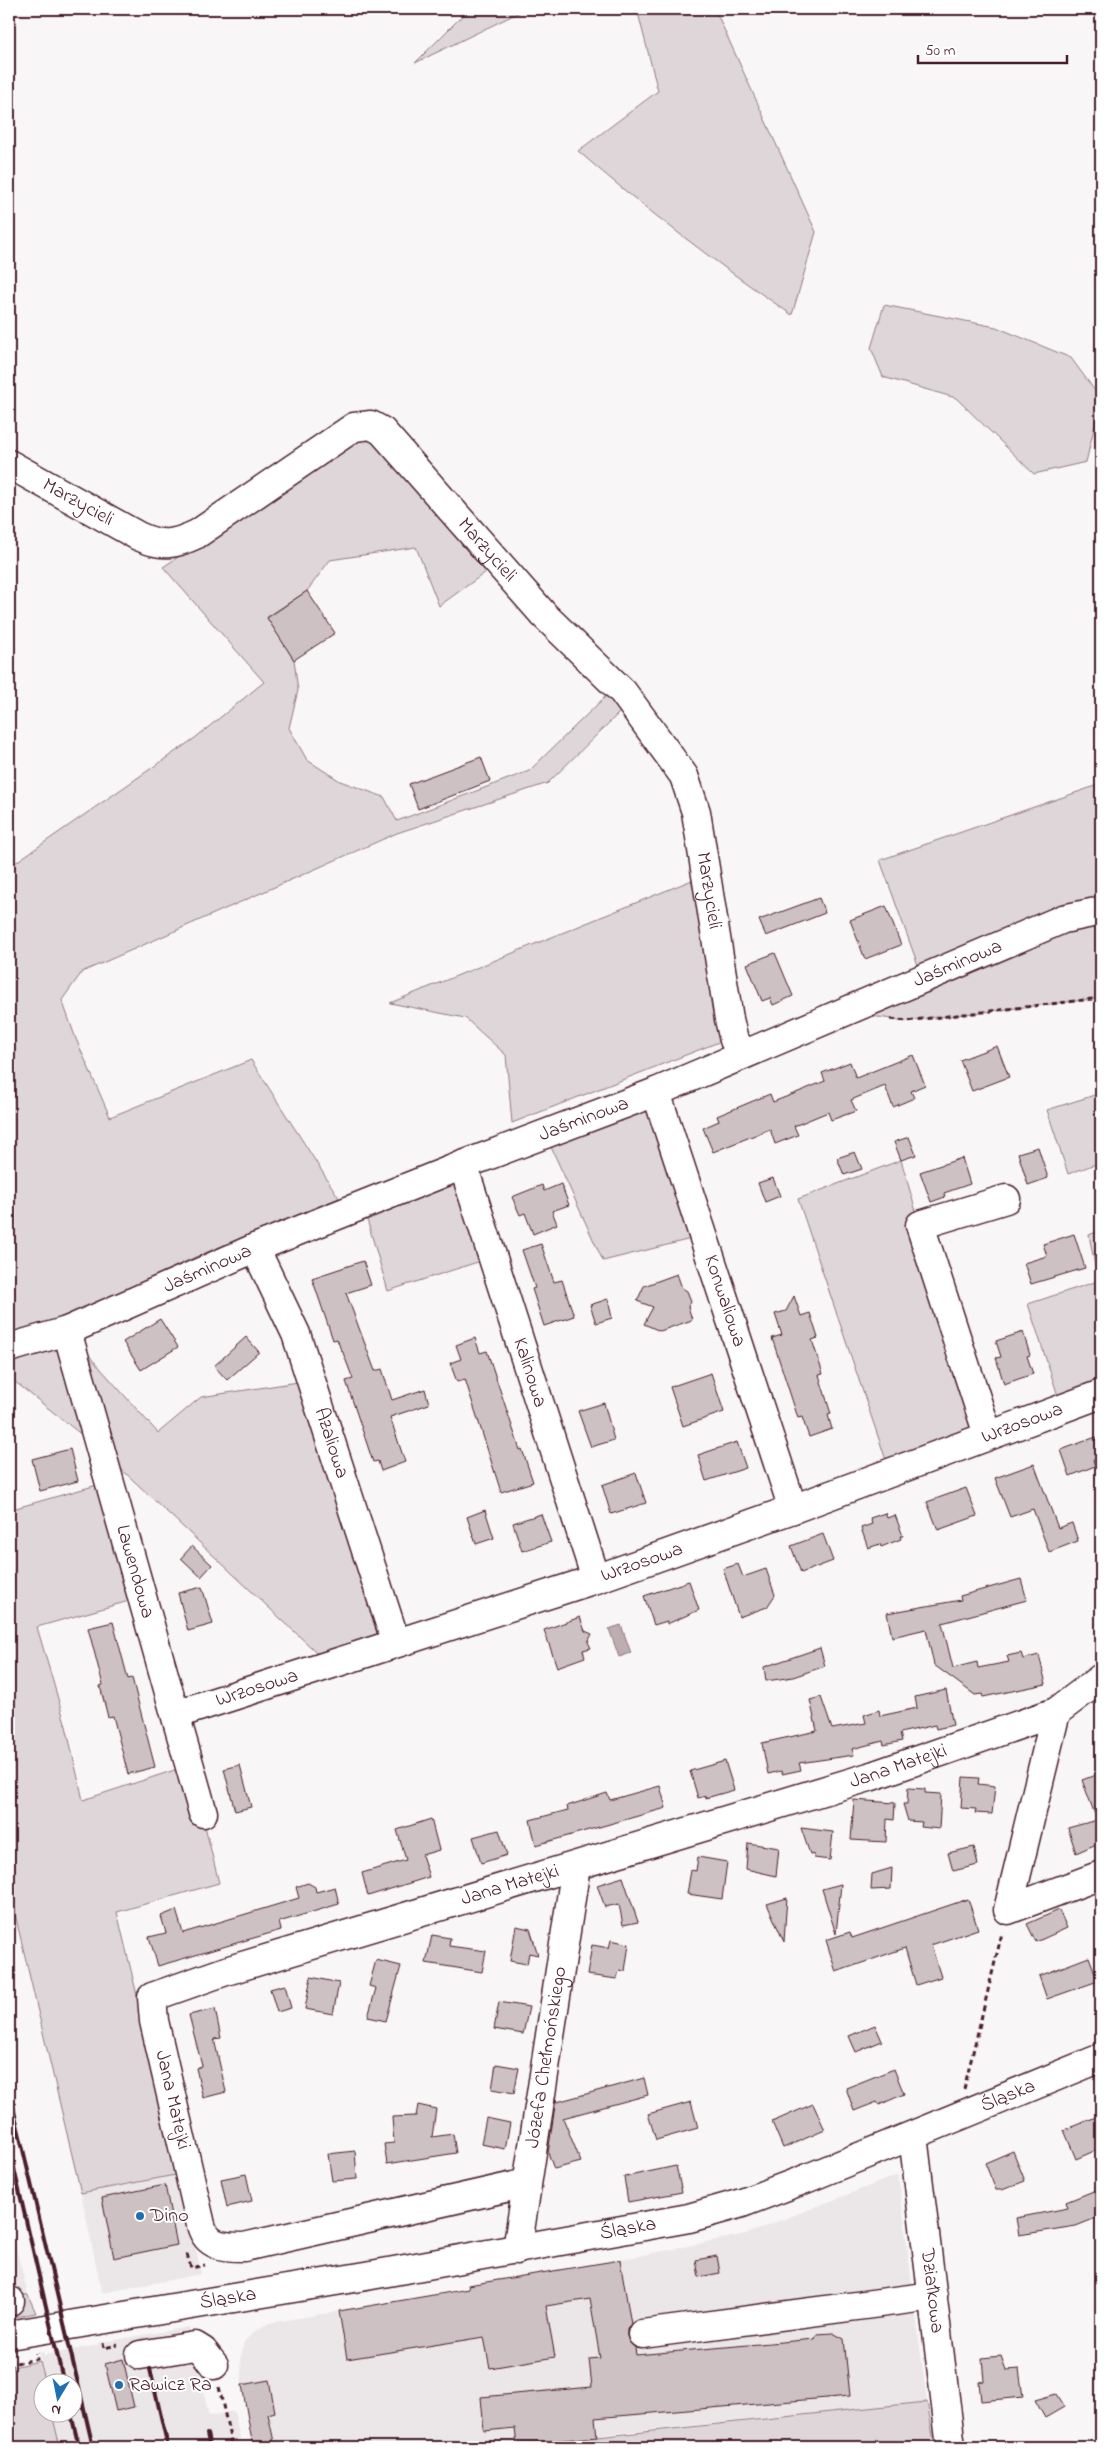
<svg xmlns="http://www.w3.org/2000/svg" width="1110" height="2456" viewBox="0 0 1110 2456" font-family="'Indie Flower',sans-serif">
<style>
.built{fill:#ebe6e8}
.green{fill:#ded6d9;stroke:#947a82}
.water{fill:#bdadb0;stroke:#8f747b}
.building{fill:#cdc1c4;stroke:#4a1f2b}
.lines{fill:none;stroke-linecap:round;stroke-linejoin:round}
.minor-casing{stroke:#4a1f2b;stroke-width:31}
.path{stroke:#4a1f2b;stroke-width:3;stroke-dasharray:5 4;stroke-linecap:butt}
.minor{stroke:#fff;stroke-width:28}
.rail{stroke:#4a1f2b;stroke-width:4}
.poi-dot{fill:#1f6fb2;stroke:#fff;stroke-width:2}
.labels{text-anchor:middle;dominant-baseline:central;stroke-width:4;stroke-linejoin:round;paint-order:stroke}
.street-label{font-size:20px;fill:#4a1f2b;stroke:#fff}
.poi-label{font-size:20px;fill:#4a1f2b;stroke:#fff;text-anchor:start}
</style>
<rect width="100%" height="100%" fill="#f8f6f7"/>
<filter id="ink" filterUnits="userSpaceOnUse"><feTurbulence type="fractalNoise" baseFrequency=".02" numOctaves="2"/><feDisplacementMap in="SourceGraphic" scale="10" xChannelSelector="R" yChannelSelector="G"/><feConvolveMatrix kernelMatrix="1 2 1 2 8 2 1 2 1" color-interpolation-filters="sRGB"/></filter>
<g filter="url(#ink)">
<path class="built" d="M180 2174 201 2274 102 2293 81 2193Z
M898 2175 927 2402 480 2447H253L242 2385 241 2357 244 2342 255 2331 269 2323 466 2290 469 2289 468 2285 620 2260 746 2234Z
M9 2220 28 2295H9Z
M189 2327 209 2416 234 2411 242 2447H60L52 2414H72V2384L46 2383 39 2353 43 2352 44 2355 57 2353 98 2345V2343Z"/>
<path class="green" d="M472 9H526L415 63 465 13Z
M637 9H714L718 16 816 232 792 315C717 264 646 210 578 151L658 91Z
M884 305 996 327 1071 358 1101 399 1086 462 1034 474 956 398 883 377 871 348Z
M367 435 486 572 439 606 416 547 330 560 307 591 267 617 294 660 298 690 289 728 307 760 340 781 384 797 397 821 529 771 609 693 623 709 548 783 397 833 82 972 62 1000 76 1039 110 1117 251 1060 339 1198 200 1255 59 1320 9 1339V867L195 738 264 682 163 567 332 455Z
M1101 784V998L906 1021 871 1016 872 1001 923 979 880 860Z
M697 878 719 1042 512 1123 506 1055 465 1018 390 1003Z
M656 1092 703 1236 603 1261 545 1134Z
M1101 1093V1162L1068 1174 1047 1110Z
M901 1160 920 1225 988 1435 890 1472 798 1199Z
M463 1165 493 1257 388 1291 363 1206Z
M1101 1230V1394L1062 1408 1028 1304 1098 1281 1089 1235Z
M67 1331 158 1433 201 1397 311 1380 396 1643 330 1665 102 1451 9 1377V1348Z
M111 1481 143 1597 37 1627 66 1726 83 1800 190 1765 219 1883 117 1912 180 2174 81 2193 9 1889V1510Z
M13 2294 28 2295 36 2313 9 2318Z
M40 2361 46 2383 42 2384V2414H52L60 2447H9V2372L17 2366Z
M927 2402 935 2447H504L877 2407Z"/>
<path class="water" d="M621 1625 631 1653 619 1657 609 1629Z"/>
<path class="building" d="M307 591 335 633 294 660 267 618Z
M481 757 490 781 418 809 409 784Z
M819 898 825 913 766 936 759 920Z
M886 906 901 945 865 959 850 920Z
M775 953 793 996 773 1005 770 998 762 1001 747 964Z
M997 1046 1009 1077 972 1091 960 1060Z
M913 1055 925 1085 911 1091 914 1098 893 1107 885 1086 851 1100 856 1111 831 1120 828 1112 794 1126 798 1135 775 1144 770 1129 713 1152 703 1128 719 1121 717 1116 770 1094 773 1102 796 1093 825 1081 822 1073 850 1062 856 1078Z
M909 1137 916 1155 901 1160 894 1142Z
M1038 1147 1048 1178 1028 1185 1018 1153Z
M855 1152 862 1169 844 1175 837 1158Z
M962 1158 970 1184 944 1193 945 1197 931 1202 920 1172Z
M773 1178 780 1196 765 1202 758 1183Z
M561 1184 569 1205 552 1211 557 1224 533 1234 525 1213 520 1215 512 1197 542 1185 544 1191Z
M1074 1234 1085 1268 1031 1284 1024 1263 1047 1256 1043 1244Z
M541 1244 554 1282 562 1280 574 1316 544 1326 532 1289 535 1288 522 1250Z
M363 1261 371 1285 346 1293 375 1371 382 1369 392 1400 425 1389 429 1404 390 1417 405 1462 381 1471 378 1461 373 1462 346 1381 353 1379 342 1350H341L337 1339 333 1340 312 1278Z
M677 1274 682 1288 687 1291 691 1301 688 1306 692 1320 660 1331 644 1324 653 1307 637 1301 644 1286Z
M794 1296 801 1316 810 1313 818 1338 812 1340 823 1374 819 1375 831 1414 828 1415 832 1429 809 1437 802 1417 798 1418 772 1338 782 1335 775 1314 786 1311Z
M608 1299 612 1318 596 1323 590 1305Z
M160 1319 178 1347 141 1370 123 1342Z
M1023 1332 1030 1355 1027 1356 1033 1374 1004 1384 996 1358 1001 1357 996 1341Z
M246 1337 259 1352 227 1380 214 1366Z
M475 1338 480 1353 487 1351 520 1450 522 1449 533 1482 501 1492 465 1379 457 1382 450 1363 461 1359 456 1345Z
M711 1373 724 1412 683 1426 670 1387Z
M604 1403 614 1440 591 1447 578 1411Z
M1096 1437 1101 1449V1457L1093 1460 1095 1466 1070 1476 1061 1450Z
M737 1442 746 1468 706 1481 698 1455Z
M70 1449 78 1481 40 1491 32 1459Z
M1034 1464 1058 1528 1072 1523 1078 1541 1049 1552 1033 1509 1010 1517 995 1478Z
M636 1473 646 1503 611 1514 602 1485Z
M966 1488 977 1516 938 1530 927 1502Z
M485 1510 494 1538 476 1544 467 1517Z
M885 1513 887 1518 895 1515 903 1536H900L901 1539 881 1547 880 1544 868 1548 861 1528 872 1524 870 1518Z
M541 1514 551 1542 522 1551 513 1523Z
M823 1534 833 1561 801 1573 791 1546Z
M192 1546 212 1565 201 1577 181 1558Z
M738 1564 743 1577 766 1569 775 1595 767 1607 739 1617 723 1569Z
M1021 1579 1027 1600 942 1623 953 1668 977 1662 978 1668 1009 1662 1007 1656 1021 1653 1023 1659 1039 1655 1046 1684 983 1697 982 1694 975 1695 934 1665 926 1629 892 1637 887 1613 961 1600 960 1596Z
M689 1581 699 1610 667 1624V1621L654 1625 644 1596Z
M202 1587 213 1624 188 1631 178 1593Z
M580 1617 585 1631 592 1634 588 1642 591 1648 583 1650 585 1657 557 1667 544 1630Z
M113 1622 128 1679 132 1678 155 1767 128 1774 113 1716 108 1717 100 1686 103 1685 88 1628Z
M820 1648 825 1666 793 1677 766 1681 764 1667Z
M946 1690 953 1725 936 1729 935 1725 900 1733 902 1741 884 1745 883 1741 852 1749 854 1755 799 1763 801 1770 782 1774 781 1771 768 1774 762 1743 817 1731 810 1700 821 1697 832 1729 866 1723 864 1715 879 1710 880 1716 917 1708 915 1697Z
M725 1761 734 1790 706 1798V1796L698 1798 690 1771Z
M240 1765 251 1807 235 1811 224 1769Z
M1101 1773V1842L1076 1853 1068 1828 1097 1820 1082 1780Z
M963 1777 979 1778 978 1784 995 1786 992 1814 975 1813 976 1809 961 1808Z
M660 1786 666 1808 536 1845 530 1820 568 1810 567 1806 607 1793 610 1800Z
M908 1788 925 1789V1793L941 1794 939 1829 921 1827 922 1822 908 1821 903 1804H907Z
M854 1800 895 1803 894 1820 887 1819 886 1842 851 1840Z
M431 1819 439 1850 422 1855 429 1877 368 1896 362 1873 406 1860 397 1830Z
M801 1828 833 1832 830 1860 814 1858V1855L810 1854Z
M499 1830 507 1855 481 1863 473 1837Z
M748 1843 779 1848 776 1876 746 1869Z
M974 1847 978 1865 953 1871 948 1853Z
M698 1857 727 1862 722 1899 687 1894 691 1870 696 1871Z
M892 1868 891 1889 871 1890 872 1874Z
M623 1877 638 1922 623 1925 619 1904 605 1907 597 1885Z
M308 1883 315 1887 316 1892 335 1887 339 1904 279 1922 281 1930 158 1966 149 1937 166 1933 161 1916 176 1910 183 1933 299 1898 296 1887Z
M841 1884 836 1934 822 1889Z
M787 1898 786 1911 784 1942 767 1904Z
M968 1899 978 1929 931 1945 941 1977 916 1985 905 1948 836 1972 826 1940 850 1932 852 1938Z
M1059 1910 1067 1928 1036 1942 1027 1924Z
M516 1926 530 1929 538 1955 529 1953 527 1964 510 1961Z
M432 1935 450 1938 449 1946 486 1951 482 1972 426 1963Z
M611 1940 629 1944 625 1971 619 1970 617 1979 587 1975 592 1945 609 1948Z
M1089 1957 1098 1981 1047 1999 1039 1976Z
M376 1960 401 1966 386 2021 368 2017 376 1988 369 1986Z
M311 1977 339 1983 333 2014 305 2009Z
M285 1985 291 2008 277 2012 270 1989Z
M499 2002 529 2007 523 2034 494 2029Z
M215 2009 221 2038 214 2039 226 2092 203 2098 196 2068 202 2066 189 2015Z
M875 2025 882 2041 856 2052 849 2036Z
M496 2064 519 2068 514 2093 492 2089Z
M894 2069 904 2094 879 2105 877 2102 854 2111 846 2088Z
M644 2078 648 2095 563 2118 581 2162 554 2169 548 2153 556 2099 557 2102Z
M691 2102 698 2128 656 2140 648 2114Z
M813 2104 825 2130 783 2148 772 2122Z
M418 2105 436 2109 432 2137 453 2134 456 2153 387 2164 384 2144 394 2143 392 2117 416 2116Z
M1101 2115V2148L1076 2159 1064 2130Z
M486 2118 510 2123 505 2149 481 2144Z
M355 2151 357 2179 332 2181 328 2154Z
M1013 2151 1025 2181 1002 2190H996L985 2163Z
M676 2166 682 2192 628 2202 624 2177Z
M246 2174 252 2201 227 2207 221 2179Z
M165 2185 177 2245 114 2258 102 2198Z
M1101 2188V2216L1076 2226 1019 2235 1016 2218 1068 2208 1066 2202Z
M717 2256 720 2273 699 2277 696 2260Z
M620 2260 631 2324 627 2328V2336L635 2348 636 2355 815 2339 817 2334 833 2333 844 2339 850 2396 595 2418 597 2437 517 2444 515 2428 484 2431 481 2397 592 2387 589 2359 600 2358 590 2299 546 2306 555 2357 490 2368 484 2337 347 2359 339 2311 469 2289 468 2285Z
M1001 2356 1006 2370 1019 2369 1023 2397 981 2401 979 2382 984 2381 982 2358Z
M123 2359 134 2407 116 2411 105 2364Z
M269 2380 275 2412 268 2414 274 2442 253 2447 242 2385Z
M1056 2394 1064 2407 1045 2418 1035 2400Z"/>
<g class="lines">
<defs>
<g id="minor">
<path id="s1" d="M9 464 138 536C162 547 174 545 197 534L354 427 371 425 382 431 544 615 623 692 684 776 696 812 729 1019 734 1040 745 1054"/>
<path id="s2" d="M656 1092 793 1509"/>
<path id="s3" d="M463 1165 596 1579"/>
<path id="s4" d="M255 1248 296 1334 396 1643"/>
<path id="s5" d="M67 1331 203 1813"/>
<path id="s6" d="M9 1348 67 1331 255 1248 463 1165 656 1092 1063 919 1101 911"/>
<path d="M988 1435 920 1225 1006 1199"/>
<path d="M1056 1712 1008 1910 1101 1875"/>
<path id="s7" d="M177 1714 596 1579 793 1509 1101 1394"/>
<path id="s8" d="M913 2136 951 2447"/>
<path id="s9" d="M527 2183 244 2247C224 2247 207 2247 201 2225L154 2021 152 1997 226 1971 869 1777 1056 1712 1101 1678"/>
<path id="s10" d="M517 2250 576 1866"/>
<path d="M9 2301H10"/>
<path d="M642 2334 933 2296"/>
<path id="s11" d="M9 2335 366 2276 689 2218 742 2203 803 2180 1101 2058"/>
<path d="M140 2355 195 2346 203 2351 214 2365"/>
</g>
</defs>
<use href="#minor" class="minor-casing"/>
<path class="path" d="M891 1019 906 1021 1101 998
M964 2089 1002 1933
M187 2254 191 2268 205 2265
M103 2342 104 2348 118 2345
M9 2369 16 2363 37 2359 36 2353
M219 2387 232 2447"/>
<use href="#minor" class="minor"/>
<path class="rail" d="M9 2090 93 2447
M9 2147 64 2384
M150 2369 168 2447
M71 2414 79 2447
M207 2434 210 2447"/>
</g>
</g>
<g class="poi-dot">
<circle cx="140" cy="2216" r="5"/>
<circle cx="119" cy="2385" r="5"/>
</g>
<g class="labels">
<g class="street-label">
<text stroke="none"><textPath href="#s1" startOffset="79">Marzycieli</textPath></text>
<text stroke="none"><textPath href="#s1" startOffset="588">Marzycieli</textPath></text>
<text stroke="none"><textPath href="#s1" startOffset="1006">Marzycieli</textPath></text>
<text stroke="none"><textPath href="#s6" startOffset="1024">Jaśminowa</textPath></text>
<text stroke="none"><textPath href="#s6" startOffset="619">Jaśminowa</textPath></text>
<text stroke="none"><textPath href="#s6" startOffset="214">Jaśminowa</textPath></text>
<text stroke="none"><textPath href="#s2" startOffset="220">Konwaliowa</textPath></text>
<text stroke="none"><textPath href="#s3" startOffset="218">Kalinowa</textPath></text>
<text stroke="none"><textPath href="#s7" startOffset="894">Wrzosowa</textPath></text>
<text stroke="none"><textPath href="#s4" startOffset="210">Azaliowa</textPath></text>
<text stroke="none"><textPath href="#s7" startOffset="489">Wrzosowa</textPath></text>
<text stroke="none"><textPath href="#s5" startOffset="250">Lawendowa</textPath></text>
<text stroke="none"><textPath href="#s7" startOffset="84">Wrzosowa</textPath></text>
<text stroke="none"><textPath href="#s9" startOffset="1358">Jana Matejki</textPath></text>
<text stroke="none"><textPath href="#s9" startOffset="952">Jana Matejki</textPath></text>
<text stroke="none"><textPath href="#s10" startOffset="195">Józefa Chełmońskiego</textPath></text>
<text stroke="none"><textPath href="#s11" startOffset="1032">Śląska</textPath></text>
<text transform="translate(172 2100) rotate(77)">Jana Matejki</text>
<text stroke="none"><textPath href="#s11" startOffset="628">Śląska</textPath></text>
<text stroke="none"><textPath href="#s8" startOffset="156">Działkowa</textPath></text>
<text stroke="none"><textPath href="#s11" startOffset="222">Śląska</textPath></text>
</g>
<g class="poi-label">
<text x="150" y="2216">Dino</text>
<text x="129" y="2385">Rawicz Ra</text>
</g>
</g>
<rect width="1110" height="2456" fill="none" stroke="#fff" stroke-width="30"/>
<rect x="15" y="15" width="1080" height="2426" fill="none" stroke="#4a1f2b" stroke-width="2" filter="url(#ink)"/>
<g transform="translate(58 2398) rotate(190)"><circle r="24" fill="#ffffff" stroke="#b7a5aa"/>
<path d="M0-4L9 19L0 12L-9 19Z" fill="#1f6fb2"/>
<text y="-8" font-size="14" font-weight="bold" text-anchor="middle" fill="#4a1f2b">N</text>
</g>
<path d="M918 55v8h149v-8" fill="none" stroke="#4a1f2b" stroke-width="2.5"/>
<text x="925" y="55" font-size="15" fill="#4a1f2b" stroke="#ffffff" stroke-width="4" paint-order="stroke">50 m</text>
</svg>
